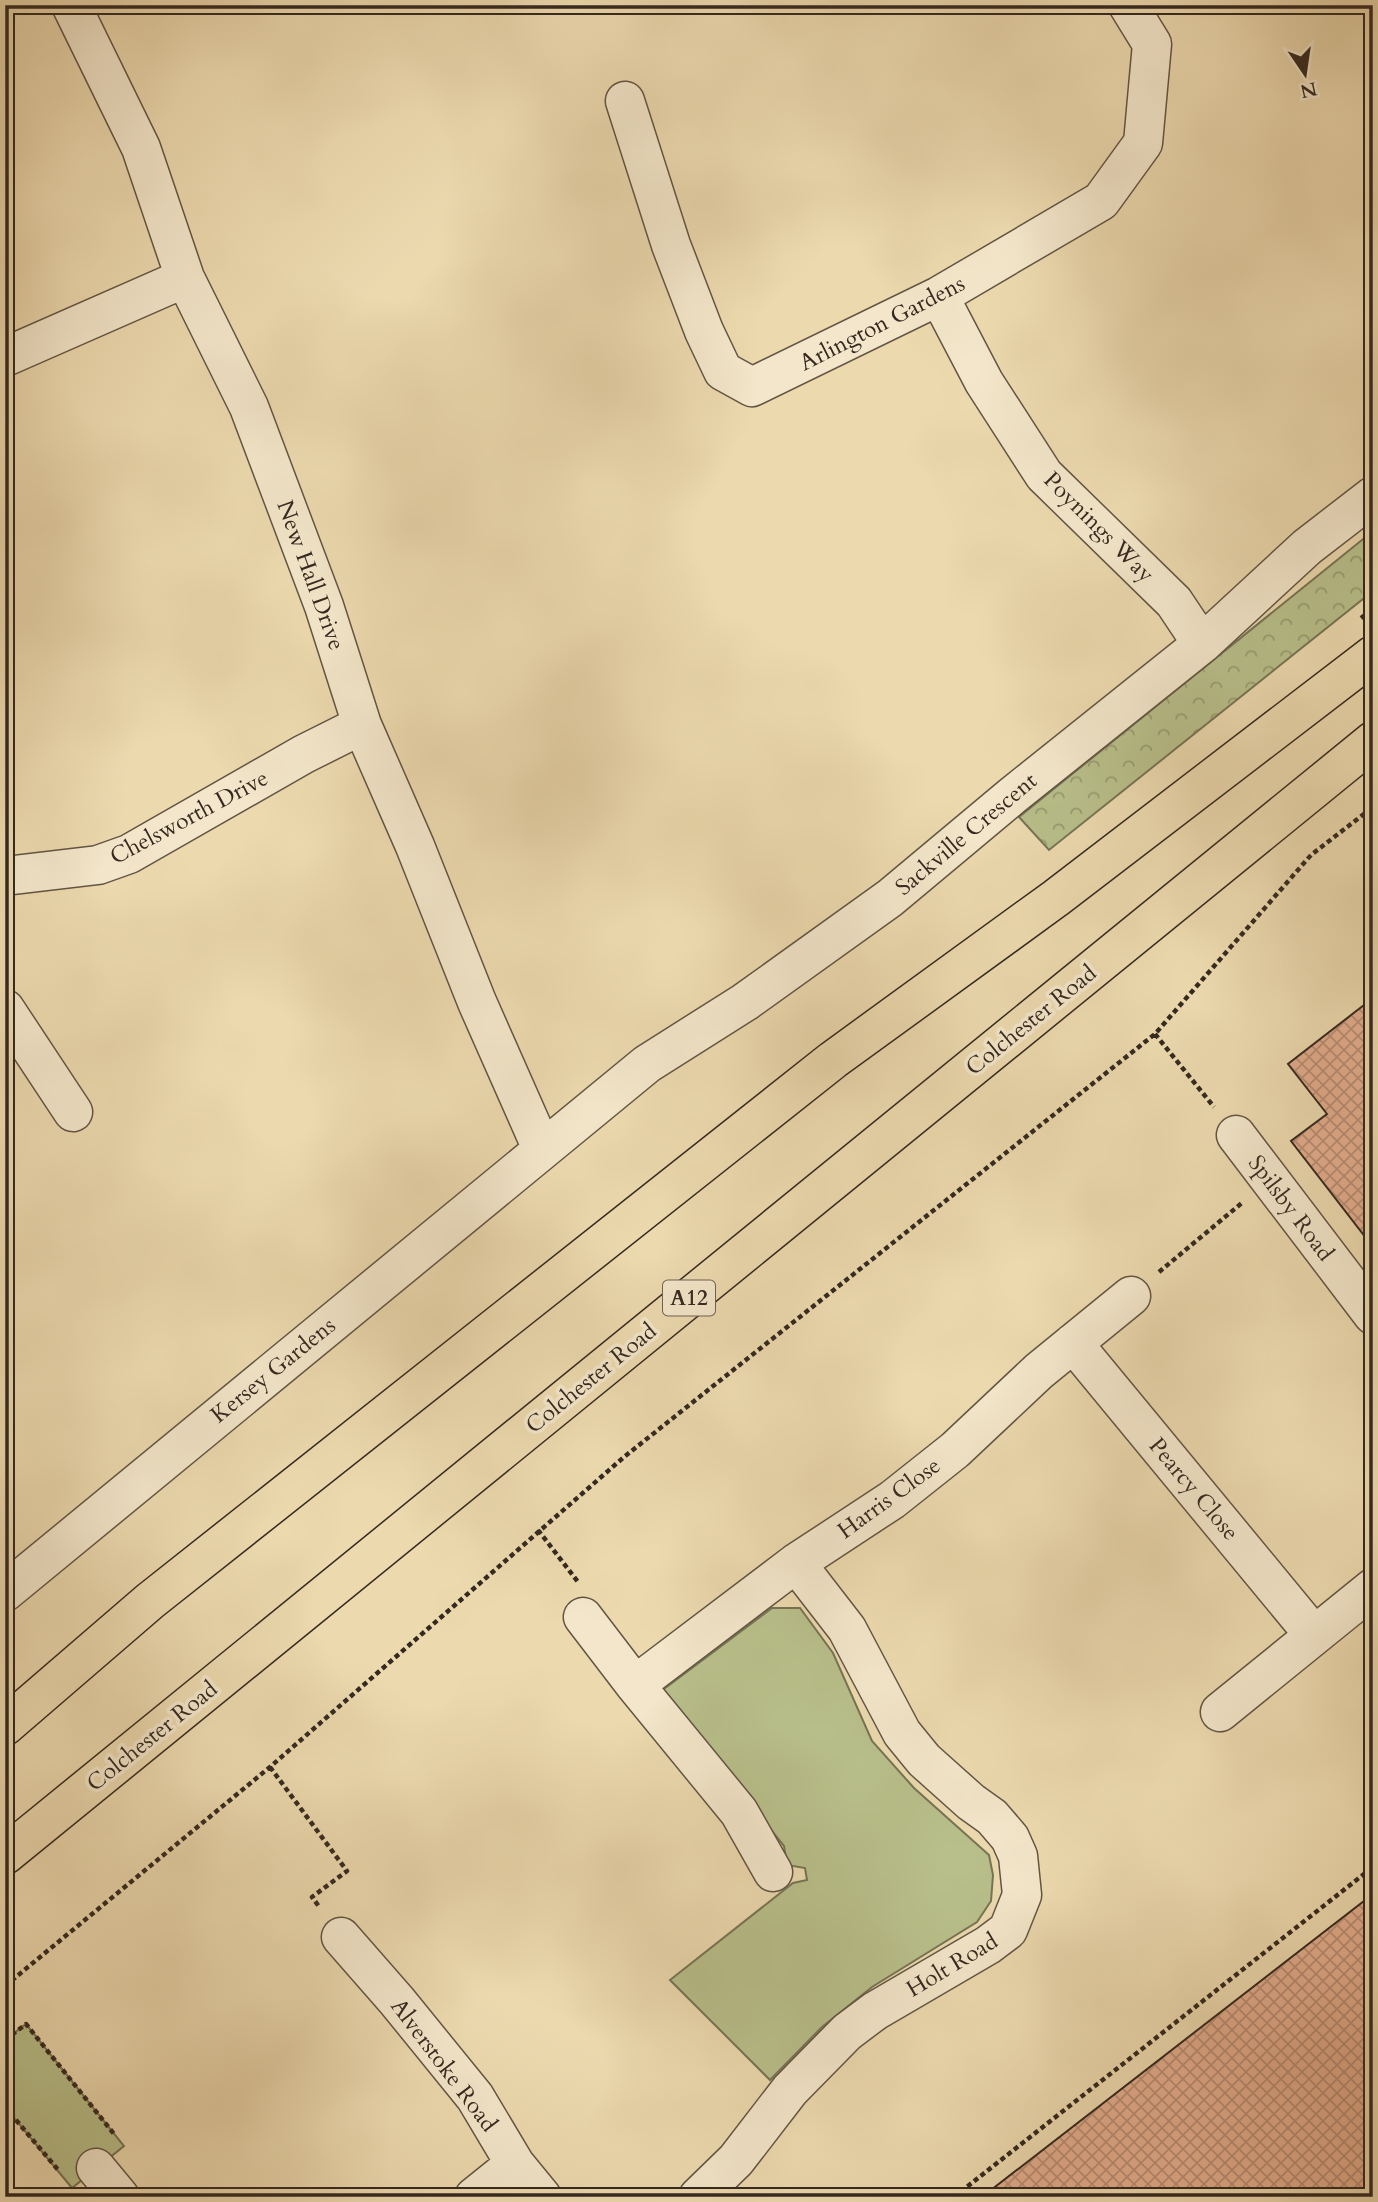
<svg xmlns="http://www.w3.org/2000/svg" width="1378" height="2202" viewBox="0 0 1378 2202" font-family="Cardo,serif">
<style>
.green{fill:#b8bf8a;stroke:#767455;stroke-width:2}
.forest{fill:url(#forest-crowns);stroke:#767455;stroke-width:2}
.building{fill:url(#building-cross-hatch);stroke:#342920;stroke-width:2}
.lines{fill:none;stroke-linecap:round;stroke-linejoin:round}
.minor-casing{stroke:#625544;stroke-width:41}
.highway-casing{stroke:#342920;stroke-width:41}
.path{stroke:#342920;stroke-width:4.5;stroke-dasharray:5 3.5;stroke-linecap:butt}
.minor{stroke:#f3e6ca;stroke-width:38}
.highway{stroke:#ecd9ae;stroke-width:38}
.labels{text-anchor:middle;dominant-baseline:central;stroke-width:7;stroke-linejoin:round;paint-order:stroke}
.shield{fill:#f3e6ca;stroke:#6d6253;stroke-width:2}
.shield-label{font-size:21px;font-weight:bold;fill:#342920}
.street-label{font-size:23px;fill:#342920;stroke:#f3e6ca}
</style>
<defs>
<pattern id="forest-crowns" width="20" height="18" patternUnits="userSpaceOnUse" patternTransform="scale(1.75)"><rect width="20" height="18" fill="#b8bf8a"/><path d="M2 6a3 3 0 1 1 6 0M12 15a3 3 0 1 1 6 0" fill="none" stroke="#969b70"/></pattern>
<pattern id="building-cross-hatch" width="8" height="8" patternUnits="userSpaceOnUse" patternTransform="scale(1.75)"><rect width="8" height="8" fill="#e2ac8c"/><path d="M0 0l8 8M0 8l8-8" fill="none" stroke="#b88c72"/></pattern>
</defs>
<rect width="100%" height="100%" fill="#ecd9ae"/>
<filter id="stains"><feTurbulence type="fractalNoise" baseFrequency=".00286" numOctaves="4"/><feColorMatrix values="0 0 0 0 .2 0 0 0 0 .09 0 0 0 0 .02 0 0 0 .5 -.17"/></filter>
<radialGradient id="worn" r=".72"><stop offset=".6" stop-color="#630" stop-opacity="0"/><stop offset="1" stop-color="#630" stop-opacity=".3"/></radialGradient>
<path class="green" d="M772 1608H800L833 1653 872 1741 914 1788 989 1855 993 1875 991 1901 977 1922 872 1987 822 2027 770 2080 670 1980 793 1883 807 1880 805 1868 787 1865 784 1846 660 1692Z
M26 2024 124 2146 72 2188 5 2107V2040Z"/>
<path class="forest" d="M1373 531V591L1049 850 1019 817Z"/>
<path class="building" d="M1373 998V1247L1291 1141 1327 1114 1288 1064Z
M1373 1894V2197H982Z"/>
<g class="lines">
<defs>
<path id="minor" d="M71 5 141 148 185 278 249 407 324 606 362 725 415 846 477 1002 542 1149
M625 101 671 245 704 331 723 371 752 387 939 296 1101 201 1143 143 1152 44 1128 5
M939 296 984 382 1044 475 1174 602 1202 644
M5 357 185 278
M5 876 98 865 129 854 304 754 362 725
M5 1009 73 1112
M1236 1135 1373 1315
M1073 1343 1314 1635
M5 1592 647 1064 745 1002 890 898 1012 796 1202 644 1307 547 1373 496
M583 1617 635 1685 739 1812 773 1872
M635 1685 796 1563 892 1500 955 1450 1039 1371 1131 1296
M1220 1712 1373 1588
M341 1937 397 2001 475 2097 515 2164 542 2197
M96 2168 120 2197
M474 2197 515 2164
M698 2197 736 2160 790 2090 847 2032 875 2011 988 1945 1008 1930 1022 1895 1018 1856 1010 1838 992 1817 971 1802 924 1760 902 1733 847 1629 796 1563"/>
<path id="highway" d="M5 1726 150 1601 833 1060 1056 898 1373 655
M5 1855 1373 741"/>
</defs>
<use href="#minor" class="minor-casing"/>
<use href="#highway" class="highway-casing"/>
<path class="path" d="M1361 618 1373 609
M1155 1034 1214 1107
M1159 1272 1243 1202
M538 1530 578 1582
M270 1767 347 1871 312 1897 320 1908
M5 1986 270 1767 624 1457 1155 1034 1311 855 1373 807
M5 2040 26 2024 114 2134
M5 2107 59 2171
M954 2197 1373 1867"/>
<use href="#minor" class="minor"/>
<use href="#highway" class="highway"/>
</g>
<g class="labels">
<rect class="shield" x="663" y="1280.5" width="52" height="35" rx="5"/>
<g class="shield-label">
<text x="689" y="1298">A12</text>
</g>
<g class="street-label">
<text transform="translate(882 323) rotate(-27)">Arlington Gardens</text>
<text transform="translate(1099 527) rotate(45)">Poynings Way</text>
<text transform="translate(311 575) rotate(70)">New Hall Drive</text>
<text transform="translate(189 817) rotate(-28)">Chelsworth Drive</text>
<text transform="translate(966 834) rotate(-40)">Sackville Crescent</text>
<text transform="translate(1031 1020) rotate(-39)">Colchester Road</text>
<text transform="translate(1291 1208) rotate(53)">Spilsby Road</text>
<text transform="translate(273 1370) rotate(-39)">Kersey Gardens</text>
<text transform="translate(591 1378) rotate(-39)">Colchester Road</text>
<text transform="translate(1194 1489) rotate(50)">Pearcy Close</text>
<text transform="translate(889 1498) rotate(-36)">Harris Close</text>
<text transform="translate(152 1736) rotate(-39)">Colchester Road</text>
<text transform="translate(952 1965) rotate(-31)">Holt Road</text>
<text transform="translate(444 2065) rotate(53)">Alverstoke Road</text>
</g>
</g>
<rect width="1378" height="2202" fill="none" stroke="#ecd9ae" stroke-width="28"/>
<rect x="7" y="7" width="1364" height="2188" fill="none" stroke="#342920" stroke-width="3.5"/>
<rect x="14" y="14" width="1350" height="2174" fill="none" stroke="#342920" stroke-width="2"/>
<g transform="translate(1305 74) rotate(167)" stroke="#f3e6ca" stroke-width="5" paint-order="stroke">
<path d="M0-5L12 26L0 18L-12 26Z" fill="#342920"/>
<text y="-10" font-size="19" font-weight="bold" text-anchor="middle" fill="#342920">N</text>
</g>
<rect width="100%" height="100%" filter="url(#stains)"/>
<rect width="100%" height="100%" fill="url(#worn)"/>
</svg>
